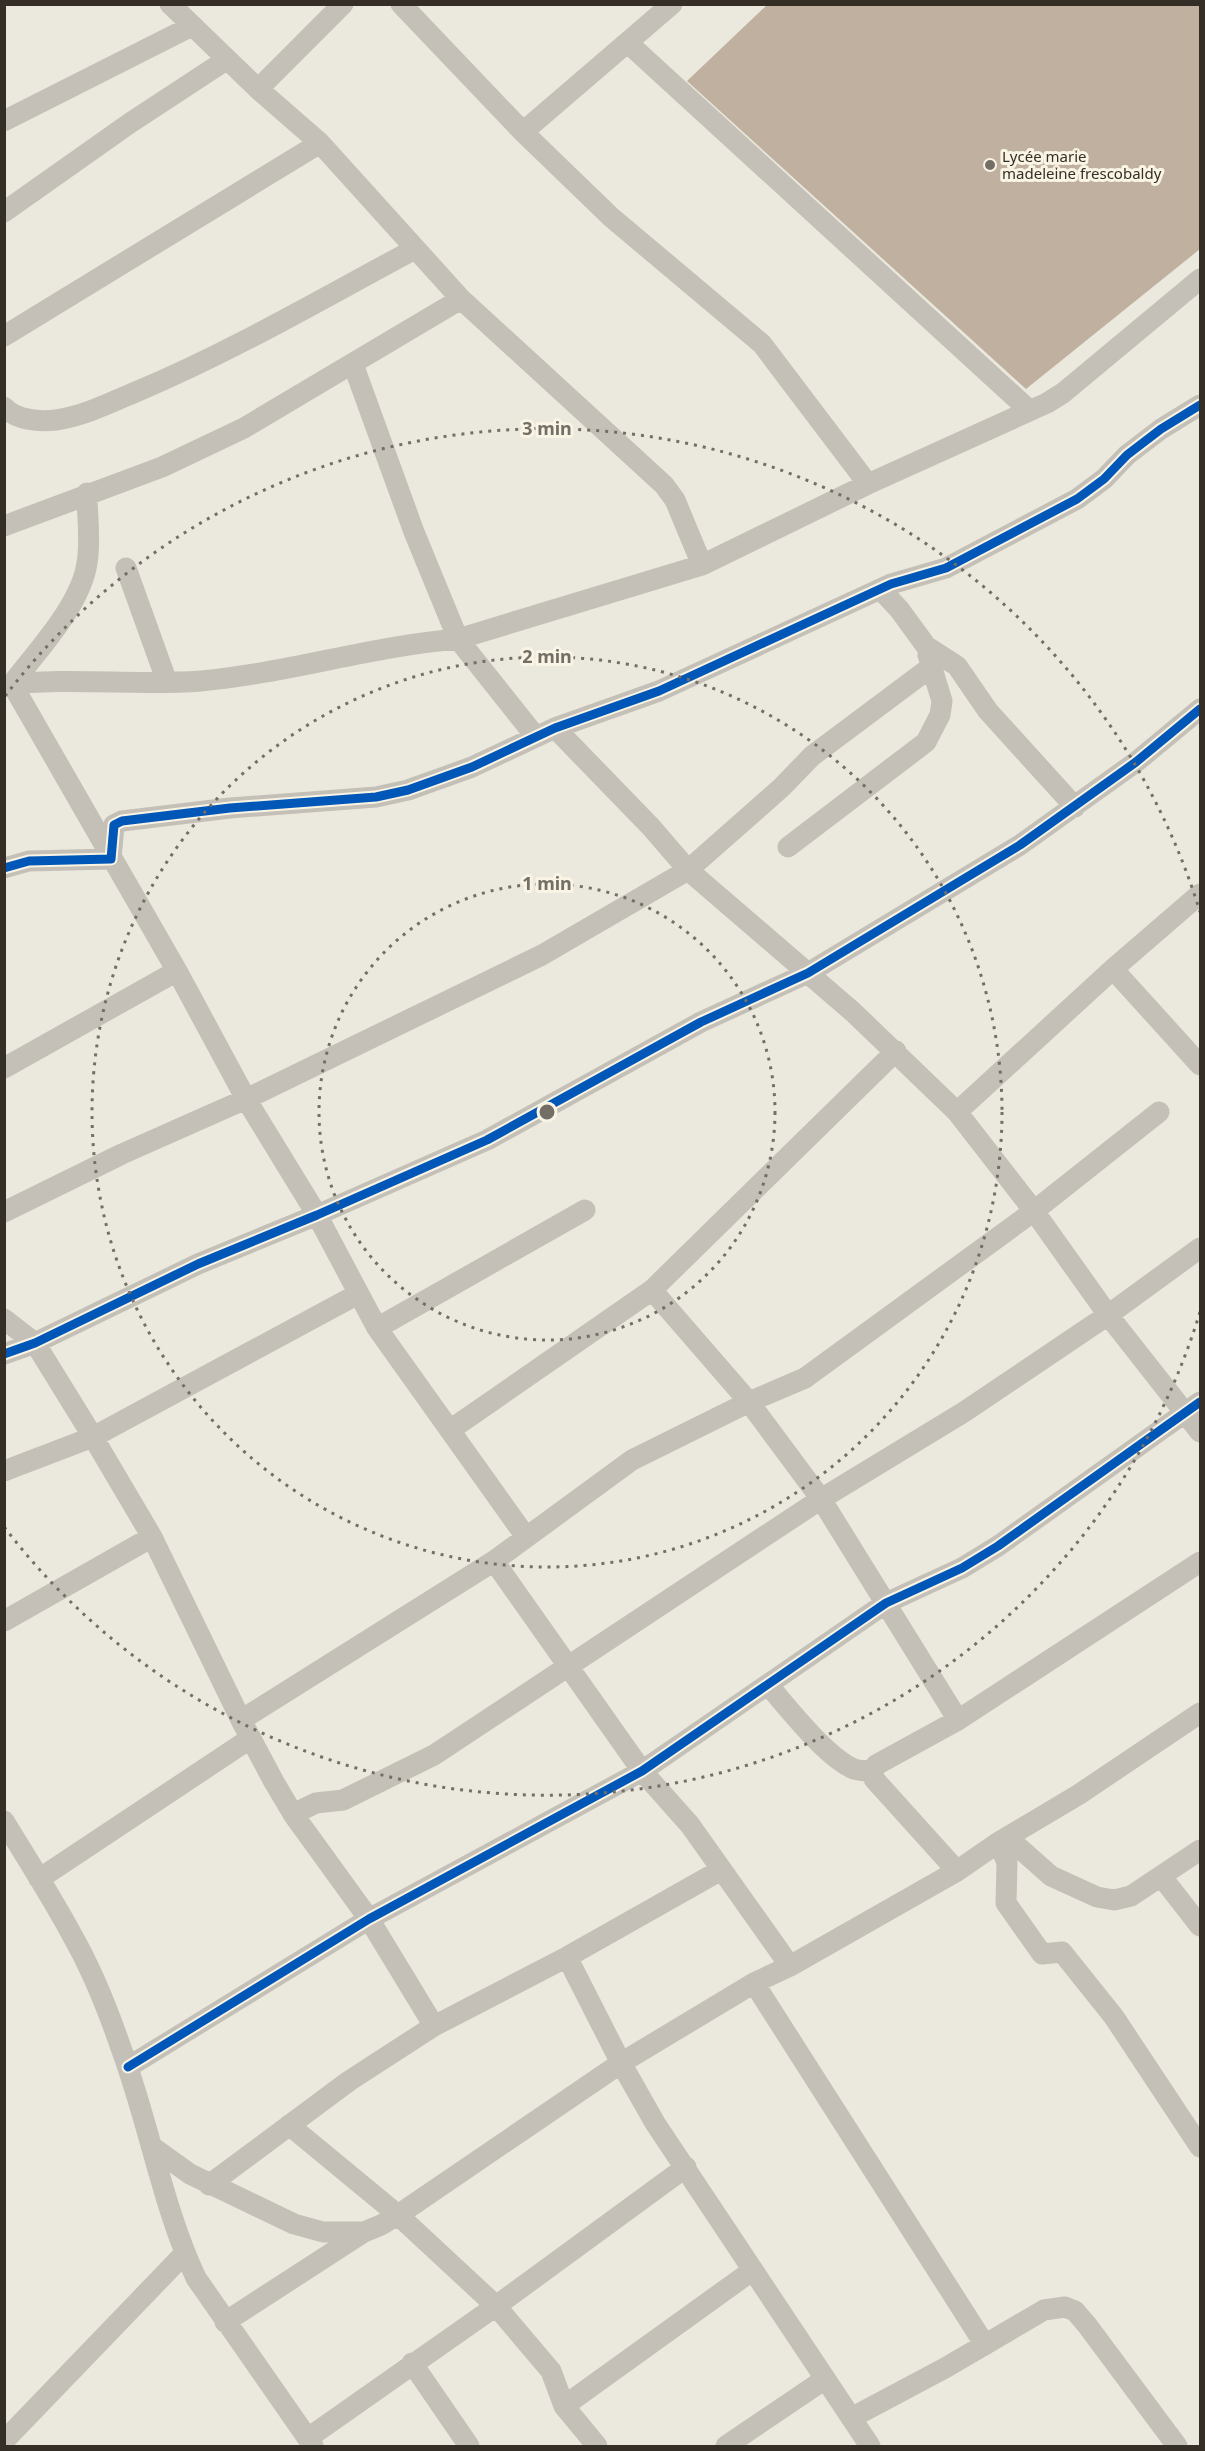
<svg xmlns="http://www.w3.org/2000/svg" width="1205" height="2451" viewBox="0 0 1205 2451" font-family="'Noto Sans',sans-serif">
<style>
.building{fill:#bfb09f}
.lines{fill:none;stroke-linecap:round;stroke-linejoin:round}
.minor{stroke:#c4c0b7;stroke-width:21}
.cycleway-casing{stroke:#f9f4e4;stroke-width:13}
.cycleway{stroke:#0057b8;stroke-width:9}
.ring{fill:none;stroke:#746f66;stroke-width:3;stroke-dasharray:3 6}
.poi-dot{fill:#746f66;stroke:#f9f4e4;stroke-width:2}
.labels{text-anchor:middle;dominant-baseline:central;stroke-width:6;stroke-linejoin:round;paint-order:stroke}
.poi-label{font-size:15px;fill:#342e26;stroke:#f9f4e4;text-anchor:start}
.centre{fill:#746f66;stroke:#f9f4e4;stroke-width:3}
.ring-label{font-size:18px;text-anchor:middle;font-weight:bold;fill:#746f66;stroke:#f9f4e4;stroke-width:6;stroke-linejoin:round;paint-order:stroke}
</style>
<rect width="100%" height="100%" fill="#ebe8de"/>
<path class="building" d="M768 4H1200V249L1026 389 687 81Z"/>
<g class="lines">
<path class="minor" d="M170 4 258 89 320 143 461 299 664 485 675 500 702 565
M401 4 523 132 611 217 762 344 868 484
M628 43 1029 410
M258 89 343 4
M4 121 192 26
M523 132 672 4
M4 212 130 123 226 60
M4 336 320 143
M353 364 414 532 458 639 536 737
M4 407C16 420 39 422 56 420 84 416 112 402 138 391 233 351 323 298 415 249
M87 493C87 516 91 541 87 563 81 605 37 651 12 684L177 971 246 1099 317 1215 377 1328 526 1537
M4 526 162 467 244 428 461 299
M126 568 167 682
M880 589 899 609 926 646 957 666 988 711 1075 807
M4 685C70 677 136 686 201 681 288 673 372 646 458 639L702 565 868 484 1047 403 1063 393 1200 279
M555 728 651 827 688 870 853 1012 957 1112 1034 1211 1108 1315 1200 1432
M788 847 926 742 940 715 942 701 928 655
M4 868 29 861 111 859 114 825 122 821 230 808 376 797 408 790 472 767 555 728 659 691 891 584 946 568 1077 499 1104 479 1127 455 1161 429 1200 405
M1113 969 1200 1065
M4 1068 177 971
M957 1112 1113 969 1200 894
M4 1212 122 1154 246 1099 542 955 688 870 782 787 812 756 931 667
M652 1290 749 1402 821 1499 958 1720
M4 1319 35 1343 93 1437 152 1537 241 1720 274 1782 293 1814 369 1919 434 2026
M377 1328 585 1210
M4 1354 35 1343 198 1264 317 1215 487 1140 701 1022 808 973 1020 845 1136 762 1200 709
M450 1430 652 1290 896 1051
M4 1471 93 1437 358 1294
M494 1561 642 1771 690 1825 790 1966
M4 1621 152 1537
M768 1685C789 1709 826 1757 854 1769 860 1771 867 1771 873 1771
M241 1720 494 1561 632 1460 749 1402 805 1378 1034 1211 1159 1112
M873 1771 876 1765 958 1720 1200 1562
M873 1771 874 1779 957 1871
M293 1814 316 1803 343 1800 434 1755 821 1499 964 1412 1108 1315 1200 1248
M4 1821C27 1859 51 1896 72 1935 92 1970 108 2010 121 2048 149 2123 162 2205 196 2278L313 2446
M1007 1837 1051 1876 1097 1897 1114 1900 1131 1896 1200 1850
M999 1842 1007 1863 1006 1903 1042 1954 1062 1952 1114 2017 1200 2147
M1161 1876 1200 1926
M39 1879 251 1738
M567 1957 621 2063 655 2123 870 2446
M754 1983 985 2345
M128 2067 369 1919 642 1771 886 1603 962 1568 998 1546 1200 1402
M289 2125 398 2215 496 2306 551 2371 564 2406 597 2446
M151 2146 190 2174 294 2224 323 2232H363
M209 2185 349 2081 434 2026 567 1957 721 1870
M225 2322 364 2232 381 2225 398 2215 621 2063 754 1983 790 1966 957 1871 999 1842 1078 1795 1200 1713
M412 2363 469 2446
M564 2406 753 2270
M851 2418 945 2368 1044 2310 1065 2307 1075 2311 1087 2325 1177 2446
M308 2438 496 2306 686 2167
M4 2441 185 2253
M726 2446 825 2379"/>
<defs>
<path id="cycleway" d="M4 868 29 861 111 859 114 825 122 821 230 808 376 797 408 790 472 767 555 728 659 691 891 584 946 568 1077 499 1104 479 1127 455 1161 429 1200 405
M4 1354 35 1343 198 1264 317 1215 487 1140 701 1022 808 973 1020 845 1136 762 1200 709
M128 2067 369 1919 642 1771 886 1603 962 1568 998 1546 1200 1402"/>
</defs>
<use href="#cycleway" class="cycleway-casing"/>
<use href="#cycleway" class="cycleway"/>
</g>
<g class="ring">
<circle cx="547" cy="1112" r="228"/>
<circle cx="547" cy="1112" r="455"/>
<path d="M1200 1312A683 683 0 0 1 5 1528M5 696A683 683 0 0 1 1200 912"/>
</g>
<circle class="poi-dot" cx="990" cy="165" r="6"/>
<g class="labels">
<g class="poi-label">
<text x="1002" y="156">Lycée marie<tspan x="1002" dy="17">madeleine frescobaldy</tspan></text>
</g>
</g>
<circle cx="547" cy="1112" r="9" class="centre"/>
<g class="ring-label">
<text x="547" y="435">3 min</text>
<text x="547" y="663">2 min</text>
<text x="547" y="890">1 min</text>
</g>
<rect width="1205" height="2451" fill="none" stroke="#342e26" stroke-width="12"/>
</svg>
